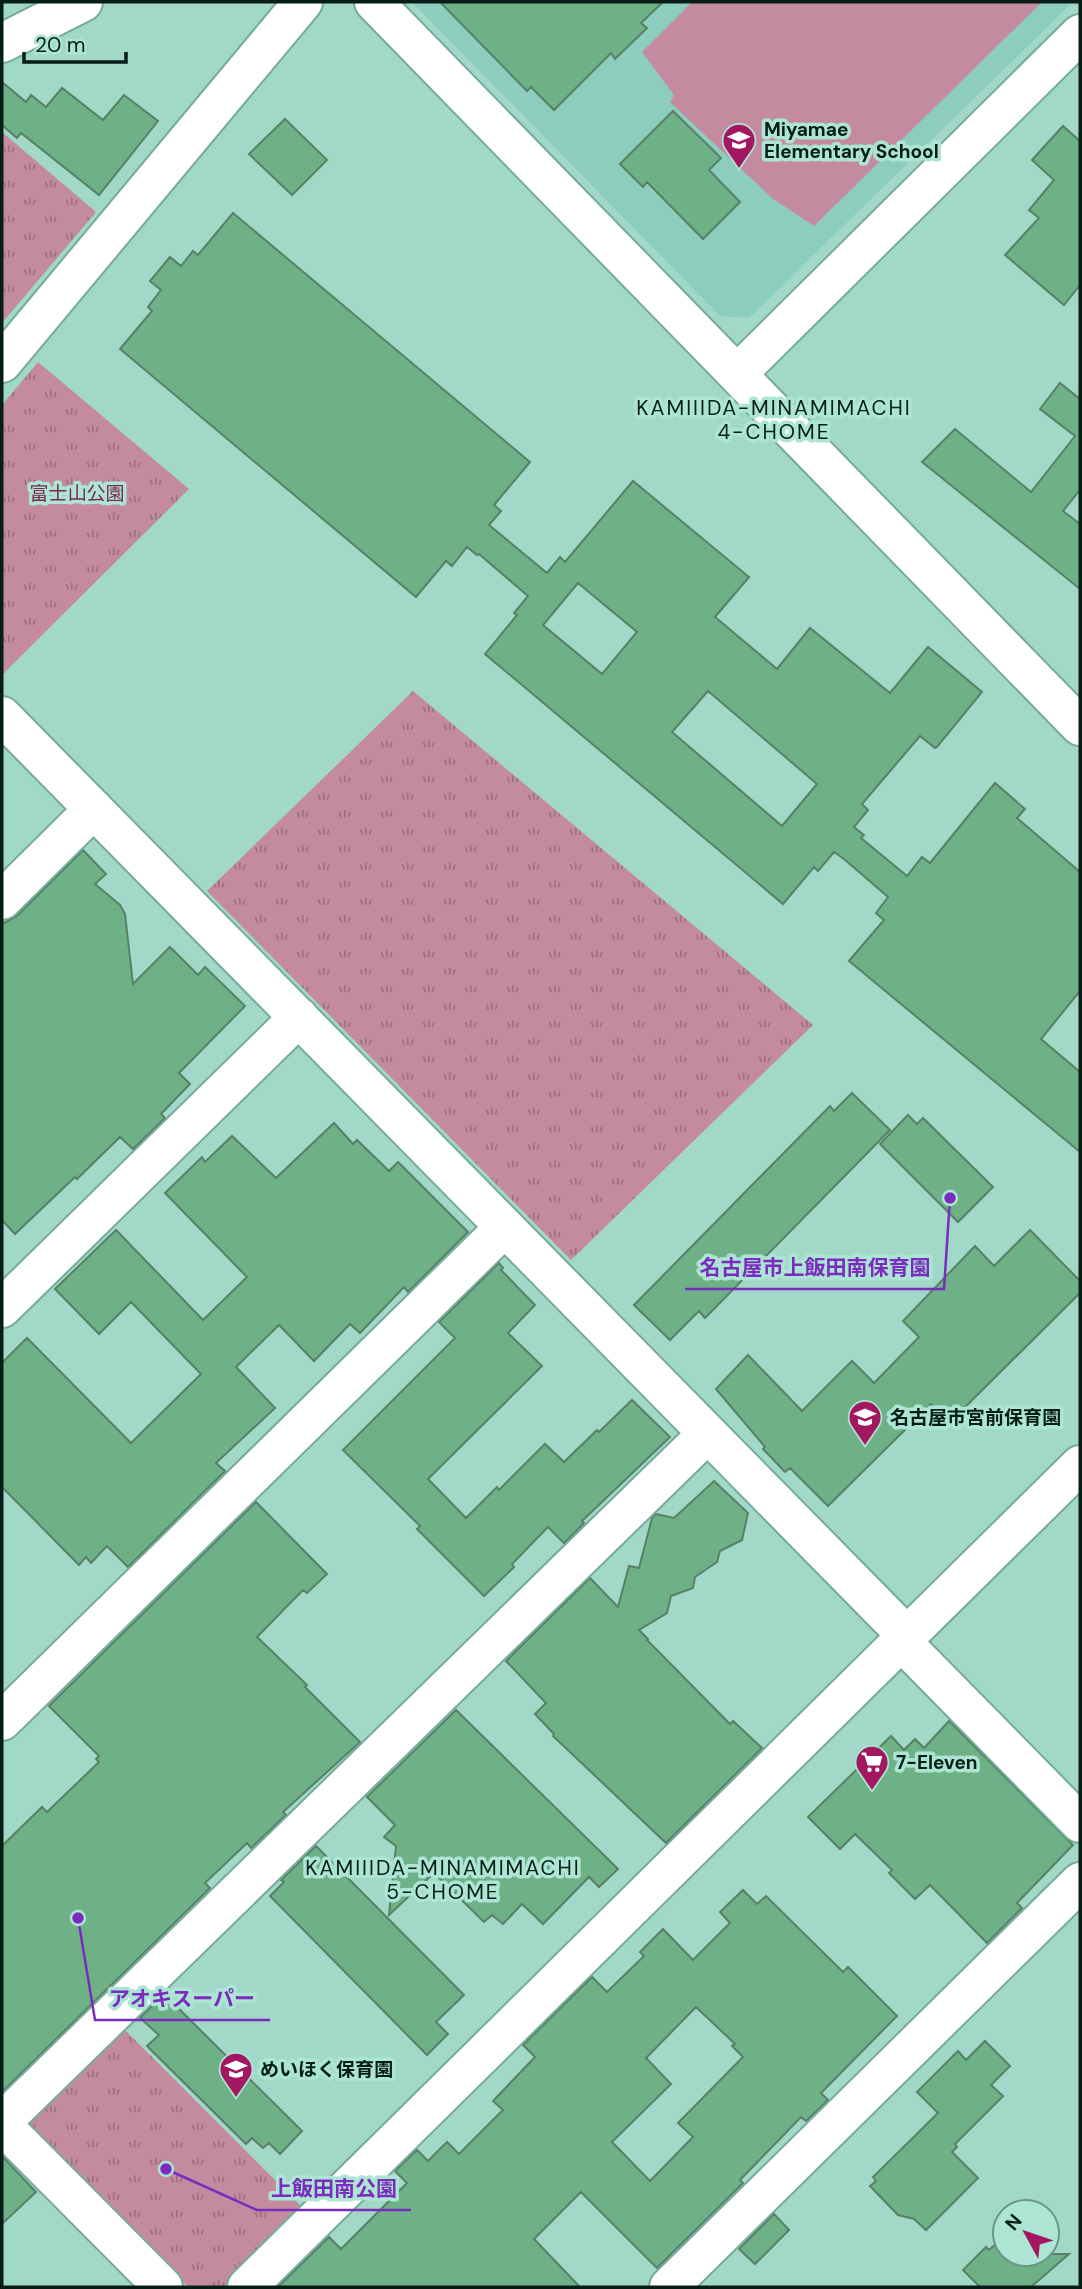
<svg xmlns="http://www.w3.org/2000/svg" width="1082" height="2289" viewBox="0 0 1082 2289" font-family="'DM Sans','Noto Sans JP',sans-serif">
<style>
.built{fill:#8dcdbd}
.grass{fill:url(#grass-tufts)}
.pitch{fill:#c48ba0}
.building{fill:#6eb187;stroke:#588066;stroke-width:2;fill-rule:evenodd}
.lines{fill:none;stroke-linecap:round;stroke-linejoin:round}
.minor-casing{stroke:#75ab9c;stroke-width:42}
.minor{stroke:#fff;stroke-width:38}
.labels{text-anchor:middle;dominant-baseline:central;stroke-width:7;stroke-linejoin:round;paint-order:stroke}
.poi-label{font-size:19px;font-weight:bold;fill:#071d18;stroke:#ade5d5;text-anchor:start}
.park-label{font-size:19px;fill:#7c284e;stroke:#ade5d5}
.neighbourhood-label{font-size:21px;letter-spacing:2px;fill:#071d18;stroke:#ade5d5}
.leader{fill:none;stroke:#7b2cbf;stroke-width:2.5}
.callout-dot{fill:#7b2cbf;stroke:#ade5d5;stroke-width:2.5}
.callout-label{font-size:21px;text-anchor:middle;font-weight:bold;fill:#7b2cbf;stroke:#ade5d5;stroke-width:7;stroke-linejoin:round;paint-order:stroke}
</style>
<defs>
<pattern id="grass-tufts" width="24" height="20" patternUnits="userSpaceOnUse" patternTransform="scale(1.75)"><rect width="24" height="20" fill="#c48ba0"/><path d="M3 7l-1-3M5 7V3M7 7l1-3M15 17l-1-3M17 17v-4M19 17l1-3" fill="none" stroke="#9d7181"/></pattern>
</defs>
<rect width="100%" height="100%" fill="#a1d8c8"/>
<path class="built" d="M412 2H1073L749 318 720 316Z"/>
<path class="grass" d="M2 132 96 212 2 323Z
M38 362 189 489 2 675V405Z
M413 691 813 1025 571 1260 207 891Z
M123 2028 304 2209 224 2287H188L29 2130 30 2119Z"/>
<path class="pitch" d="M692 2H1042L814 226 773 199 670 102 674 95 642 52Z"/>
<path class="building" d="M440 2H663L641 23 647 28 615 59 611 53 554 110 531 87 527 91Z
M2 82 26 102 31 95 46 107 62 88 103 120 124 95 158 121 99 195 21 133 17 138 2 125Z
M673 111 721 158 709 170 740 202 703 239 647 182 643 187 620 164Z
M285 119 327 160 292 195 249 154Z
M1063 126 1080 141V285L1064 305 1005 255 1039 218 1029 210 1054 180 1032 160Z
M233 213 530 462 494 505 501 511 489 525 547 573 560 557 565 562 633 481 749 577 715 617 777 669 810 628 890 693 928 647 982 692 937 747 935 748 920 736 862 804 868 810 854 827 864 835 861 838 907 876 922 857 930 863 995 783 1025 809 1017 818 1080 872V991L1041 1039 1080 1072V1152L849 961 884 920 876 913 888 897 844 859 834 852 818 871 814 867 783 904 485 654 517 615 514 613 528 596 479 554 477 555 467 547 452 566 446 561 416 597 120 349 152 311 148 307 161 290 150 281 170 257 181 266 193 251 198 255ZM578 583 637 632 602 674 543 625ZM708 691 817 784 782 826 672 732Z
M1060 383 1080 399V490L1063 511 1080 524V589L922 462 955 429 1031 492 1075 436 1040 409Z
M83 850 106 874 95 884 120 905 125 914 133 984 170 947 198 975 205 967 245 1006 179 1073 190 1084 161 1114 165 1118 133 1149 120 1137 77 1179 75 1177 15 1234 2 1220V924L17 916Z
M852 1093 890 1130 705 1318 699 1311 670 1340 634 1305 830 1106 834 1111Z
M908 1115 917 1124 923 1118 993 1187 958 1222 880 1144Z
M334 1123 353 1144 357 1140 389 1171 398 1162 468 1232 408 1292 404 1287 360 1333 350 1324 314 1361 279 1325 236 1367 275 1408 216 1463 225 1471 128 1567 107 1546 91 1563 86 1557 79 1565 2 1487V1363L27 1338 131 1443 201 1374 131 1302 99 1334 55 1289 116 1230 203 1320 247 1277 165 1193 202 1157 205 1162 232 1136 276 1178Z
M1030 1230 1080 1281V1293L949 1423 931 1404 828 1506 790 1468 785 1472 763 1449 765 1447 716 1389 748 1355 802 1411 852 1361 874 1383 919 1337 903 1321 975 1246 994 1266Z
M499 1263 503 1268 501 1270 535 1305 508 1333 542 1366 428 1479 466 1518 497 1487 499 1490 545 1444 564 1462 597 1430 599 1432 632 1400 670 1437 582 1521 584 1523 564 1543 548 1527 512 1564 514 1567 484 1596 417 1529 420 1526 343 1450 455 1338 439 1322Z
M714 1481 748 1513 742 1540 720 1551 717 1562 695 1577 693 1588 671 1596 667 1613 639 1630 648 1639 647 1640 730 1724 733 1721 762 1748 666 1843 553 1736 554 1734 535 1714 546 1703 506 1661 590 1578 618 1607 629 1566 639 1568 652 1518 656 1514 674 1518Z
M256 1502 327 1574 307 1593 303 1590 257 1637 307 1685 305 1687 360 1742 283 1812 286 1815 251 1848 247 1843 205 1883 210 1888 2 2092V1846L42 1807 47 1812 99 1762 96 1759 99 1756 49 1706Z
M456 1710 618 1869 599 1887 589 1877 543 1924 522 1904 503 1924 492 1915 484 1922 434 1873 389 1915 396 1846 384 1837 395 1825 367 1797Z
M949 1721 1073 1845 1017 1903 1022 1908 987 1943 930 1885 915 1899 889 1873 892 1870 855 1834 840 1849 808 1817 891 1736 904 1750 915 1739 924 1748Z
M316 1846 464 1995 436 2022 448 2034 427 2055 270 1896 284 1882 281 1880Z
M743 1890 757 1904 766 1896 843 1972 848 1967 897 2016 821 2093 828 2100 806 2121 801 2117 740 2180 743 2183 657 2268 581 2192 534 2239 580 2287H278L329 2237 341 2249 407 2183 395 2171 417 2150 428 2161 447 2142 459 2154 503 2110 493 2101 535 2057 523 2045 592 1977 607 1992 644 1956 640 1952 663 1929 693 1960 730 1923 720 1912ZM696 2007 735 2044 732 2046 743 2057 678 2123 693 2137 650 2181 612 2142 671 2084 646 2058Z
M164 1994 302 2131 280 2154 269 2143 263 2148 252 2138 246 2144 147 2046 159 2035 140 2018Z
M985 2041 1010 2066 991 2085 1003 2096 955 2144 957 2147 952 2152 978 2178 926 2230 914 2219 898 2215 870 2186 876 2181 873 2177 938 2113 917 2092 958 2051 966 2060Z
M2 2156 36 2192 2 2224Z
M774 2214 789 2230 755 2264 739 2249Z
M1005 2236V2254H1069L1031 2287H980L963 2270 986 2247 989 2250Z"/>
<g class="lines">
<defs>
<path id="minor" d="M374 2 1080 726
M2 43 83 2
M2 363 303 2
M737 374 1080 34
M2 716 907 1636
M2 900 94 809
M2 1308 299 1017
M902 1642 1080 1823
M2 1721 505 1227
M2 2122 707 1434
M2 2125 163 2287
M247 2287 1080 1465
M669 2287 1080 1882"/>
</defs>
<use href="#minor" class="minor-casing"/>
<use href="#minor" class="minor"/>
</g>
<defs>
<symbol id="school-pin" viewBox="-11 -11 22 30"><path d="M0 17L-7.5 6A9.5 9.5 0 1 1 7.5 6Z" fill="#a21760" stroke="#ade5d5"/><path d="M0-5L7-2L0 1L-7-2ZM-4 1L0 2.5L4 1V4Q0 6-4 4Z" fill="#fff"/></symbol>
<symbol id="supermarket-pin" viewBox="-11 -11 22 30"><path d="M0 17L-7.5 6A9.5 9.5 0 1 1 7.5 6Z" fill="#a21760" stroke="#ade5d5"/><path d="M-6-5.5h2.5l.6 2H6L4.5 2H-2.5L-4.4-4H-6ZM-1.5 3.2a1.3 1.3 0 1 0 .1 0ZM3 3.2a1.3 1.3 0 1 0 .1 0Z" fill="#fff"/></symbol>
</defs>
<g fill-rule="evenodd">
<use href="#school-pin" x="720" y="121" width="38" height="52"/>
<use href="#school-pin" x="846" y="1398" width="38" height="52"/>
<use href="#supermarket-pin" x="853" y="1743" width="38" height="52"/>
<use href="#school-pin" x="217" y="2050" width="38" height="52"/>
</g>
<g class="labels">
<g class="poi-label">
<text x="764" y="129">Miyamae<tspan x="764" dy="22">Elementary School</tspan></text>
<text x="890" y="1417">名古屋市宮前保育園</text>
<text x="896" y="1762">7-Eleven</text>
<text x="260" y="2069">めいほく保育園</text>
</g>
<g class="park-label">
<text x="77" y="493">富士山公園</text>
</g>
<g class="neighbourhood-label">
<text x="774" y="408">KAMIIIDA-MINAMIMACHI<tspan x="774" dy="24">4-CHOME</tspan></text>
<text x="443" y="1868">KAMIIIDA-MINAMIMACHI<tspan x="443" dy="24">5-CHOME</tspan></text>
</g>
</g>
<path class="leader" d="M950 1198L944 1289H685M78 1918L95 2020H270M166 2169L257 2210H411"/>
<g class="callout-dot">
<circle cx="950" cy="1198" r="7"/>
<circle cx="78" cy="1918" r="7"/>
<circle cx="166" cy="2169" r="7"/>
</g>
<g class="callout-label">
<text x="815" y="1275">名古屋市上飯田南保育園</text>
<text x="182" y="2006">アオキスーパー</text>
<text x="334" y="2196">上飯田南公園</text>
</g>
<rect width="1082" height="2289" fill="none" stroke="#071d18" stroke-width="7"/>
<g transform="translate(1026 2233) rotate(310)"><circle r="33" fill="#ade5d5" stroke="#6b9589" stroke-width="2"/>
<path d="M0-5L12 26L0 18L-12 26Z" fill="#a21760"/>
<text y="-10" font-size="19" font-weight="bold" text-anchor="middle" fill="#071d18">N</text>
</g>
<path d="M24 52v10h102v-10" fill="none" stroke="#071d18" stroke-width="3.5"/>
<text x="35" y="52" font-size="21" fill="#071d18" stroke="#ade5d5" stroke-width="5" paint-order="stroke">20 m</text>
</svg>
